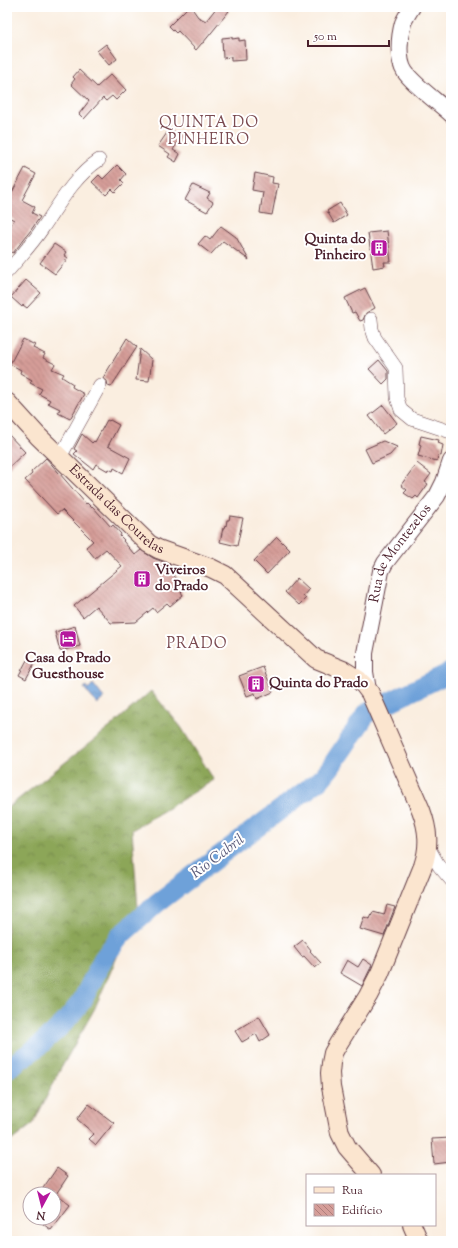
<svg xmlns="http://www.w3.org/2000/svg" width="458" height="1248" viewBox="0 0 458 1248" font-family="'Sorts Mill Goudy',serif">
<style>
.forest{fill:url(#forest-crowns);stroke:#6b6242}
.water{fill:url(#water-ripples);stroke:#5c6082}
.lines{fill:none;stroke-linecap:round;stroke-linejoin:round}
.river{stroke:#6ea1d9;stroke-width:20}
.building{fill:url(#building-back-hatch)}
.minor-casing{stroke:#643e46;stroke-width:14}
.tertiary-casing{stroke:#643e46;stroke-width:18}
.secondary-casing{stroke:#643e46;stroke-width:20}
.minor{stroke:#fff;stroke-width:13}
.tertiary{stroke:#fff;stroke-width:16}
.secondary{stroke:#fbe5cf;stroke-width:18}
.labels{text-anchor:middle;dominant-baseline:central;stroke-width:4;stroke-linejoin:round;paint-order:stroke}
.poi-label{font-size:14px;font-weight:bold;fill:#4a1f2b;stroke:#fff;text-anchor:start}
.street-label{font-size:14px;fill:#4a1f2b;stroke:#fff}
.neighbourhood-label{font-size:15px;letter-spacing:1px;fill:#7b4b51;stroke:#fff}
.water-label{font-size:15px;font-style:italic;fill:#5a5a79;stroke:#fff}
</style>
<defs>
<pattern id="forest-crowns" width="20" height="18" patternUnits="userSpaceOnUse"><rect width="20" height="18" fill="#8ca659"/><path d="M2 6a3 3 0 1 1 6 0M12 15a3 3 0 1 1 6 0" fill="none" stroke="#74874a"/></pattern>
<pattern id="water-ripples" width="26" height="14" patternUnits="userSpaceOnUse"><rect width="26" height="14" fill="#6ea1d9"/><path d="M2 4q2-2 4 0t4 0M15 11q2-2 4 0t4 0" fill="none" stroke="#5c83b0"/></pattern>
<pattern id="building-back-hatch" width="6" height="6" patternUnits="userSpaceOnUse"><rect width="6" height="6" fill="#d59d98"/><path d="M-1 5l2 2M0 0l6 6M5-1l2 2" fill="none" stroke="#af7f7c"/></pattern>
</defs>
<rect width="100%" height="100%" fill="#fff"/>
<filter id="ink" filterUnits="userSpaceOnUse"><feTurbulence type="fractalNoise" baseFrequency=".025" numOctaves="2"/><feDisplacementMap in="SourceGraphic" scale="8" xChannelSelector="R" yChannelSelector="G"/><feConvolveMatrix kernelMatrix="1 2 1 2 8 2 1 2 1" color-interpolation-filters="sRGB"/></filter>
<filter id="wash" filterUnits="userSpaceOnUse"><feTurbulence type="fractalNoise" baseFrequency=".012" numOctaves="4" result="noise"/><feDisplacementMap in="SourceGraphic" scale="16" xChannelSelector="R" yChannelSelector="G"/><feGaussianBlur stdDeviation="0.9" result="paint"/><feColorMatrix in="noise" values="0 0 0 0 0 0 0 0 0 0 0 0 0 0 0 0 0 1.4 0 .05"/><feComposite in="paint" operator="in"/></filter>
<g filter="url(#wash)">
<rect width="100%" height="100%" fill="#faeee0"/>
<path class="forest" d="M151 691 181 727 214 780 132 830 138 908 95 1008 59 1072 33 1124 7 1144V808L109 728Z"/>
<path class="water" d="M93 684 104 698 97 704 84 688 86 686 88 689Z"/>
<g class="lines">
<path class="river" d="M7 1069 39 1046 64 1023 82 1001 103 959 121 935 157 903 321 779 330 768 367 713 451 672"/>
</g>
<g id="blocks">
<path class="building" d="M188 7H191L198 17 206 21 217 7H223L229 11 203 43H202L196 50 178 31 176 33 169 26Z
M232 37V39L239 38V41L245 40 246 60 231 61V57L223 58 222 38Z
M106 44 117 59 109 65 97 51Z
M79 70 97 87 111 74 126 90 116 100 112 96 106 101 103 98 84 119 79 114 89 101 71 84 75 79 73 77Z
M169 130 181 137 173 150 180 154 176 162 168 157 170 154 158 146Z
M117 165 126 174 121 180 124 183 115 192 112 189 106 195 92 182 99 175 103 179Z
M25 168 36 174 22 200 35 207 32 213 40 217 31 230 13 253 7 249V231L14 220 7 216V202Z
M255 173 273 177 272 183 278 184 272 215 260 213 263 192 252 190Z
M193 185 210 193 207 198 213 202 207 212 185 200Z
M340 203 347 215 334 223 327 211Z
M221 226 236 237 249 260 223 241 211 254 198 244 205 236 210 240Z
M387 231 391 262H384L385 266 373 268 368 233Z
M54 244 66 252 64 255 68 258 55 274 40 263Z
M26 280 41 293 27 308 23 305 22 307 11 297Z
M365 288 375 308 366 313 363 320 360 321 355 312 352 313 345 298Z
M127 338 137 347 111 387 108 386 107 381 103 378Z
M23 339 35 345 33 348 45 354 43 358 55 364 52 369 64 374 62 377 73 384 72 387 84 394 70 419 58 413 60 409 48 403 50 400 39 394 42 389 30 383 32 380 20 373 21 370 10 364Z
M140 349 152 360 149 381 136 380Z
M379 360 388 371V379L383 384 369 369Z
M383 405 397 423 383 434 369 416Z
M107 420 109 421 110 420 119 425 108 446 130 458 123 473 114 468 113 471 109 469 108 471 96 464 93 469 74 454 77 451 74 449 82 434 92 443 94 441 95 442Z
M7 433 25 452 7 469Z
M421 436 439 440 438 443 443 445 441 456 438 455 437 461 418 456 421 445 419 444Z
M383 441 397 447 390 455 372 463 365 449Z
M46 458 86 504 87 503 92 508 93 507 111 527 113 525 121 534 120 536 124 540 123 541 135 555 141 550 153 558 171 565 168 569 185 588 181 592 183 595 170 606 167 603 156 612 153 608 136 622 111 623 96 606 83 617 74 606 122 566 106 549 95 558 86 547 93 541 62 510 57 514 25 480 32 474 31 472Z
M417 463 431 474 425 482 428 484 418 498 416 496 413 499 404 493 407 490 401 485Z
M230 516 243 518 237 546 220 542 223 528H224L225 525 226 526 227 520H229Z
M277 537 290 550 267 574 254 561Z
M297 578 309 589 303 596 306 598 299 605 285 592Z
M75 626 80 646 60 651 55 632Z
M27 660 34 664 26 679 19 675Z
M263 667 273 692 257 699 255 693 247 696 239 676Z
M387 905 395 907 384 936 360 929 364 917 370 919 373 912 384 915Z
M303 940 311 950 310 951 321 963 315 968 304 956 302 957 294 947Z
M363 959 372 965 362 986 340 973 347 960 358 967Z
M259 1016 270 1035 260 1042 256 1034 242 1042 235 1031Z
M89 1104 114 1123 96 1145 89 1139 94 1134 77 1119Z
M451 1138V1162L434 1164 432 1139Z
M57 1168 68 1176 56 1194 70 1205 51 1230 43 1224 48 1218H54V1194H39Z"/>
</g>
</g>
<g filter="url(#ink)">
<use href="#blocks" fill-opacity="0" stroke="#643e46" stroke-width="1"/>
<g class="lines">
<defs>
<path id="minor" d="M7 272C19 258 32 244 42 229 60 203 73 178 99 160
M371 319 372 329 375 338 396 368 397 398 401 410 412 419 451 432
M60 457 100 385
M428 847 439 866 451 880"/>
<g id="tertiary">
<path d="M412 7C409 12 405 18 403 23 399 37 397 60 405 72 414 85 439 103 451 114"/>
<path id="s1" d="M368 690 365 672V653L381 571 385 563 437 496 444 482 451 461"/>
</g>
<g id="secondary">
<path id="s2" d="M7 402 38 436 149 544 158 549 211 568 225 575 316 659 343 670 359 680 364 685 370 693 421 810C428 829 430 846 423 866L380 973 368 996 338 1044 333 1053 331 1063 330 1073 331 1087 340 1133 347 1147 371 1175"/>
<path d="M412 1225 419 1241"/>
</g>
</defs>
<use href="#minor" class="minor-casing"/>
<use href="#tertiary" class="tertiary-casing"/>
<use href="#secondary" class="secondary-casing"/>
<use href="#minor" class="minor"/>
<use href="#tertiary" class="tertiary"/>
<use href="#secondary" class="secondary"/>
</g>
</g>
<defs>
<symbol id="building-square" viewBox="-11 -11 22 22"><rect x="-9" y="-9" width="18" height="18" rx="4" fill="#b5179e" stroke="#fff"/><path d="M-4-6H4V6H1V3H-1V6H-4ZM-2.5-4.3h1.7v1.8h-1.7ZM.8-4.3h1.7v1.8H.8ZM-2.5-1h1.7V.8h-1.7ZM.8-1h1.7V.8H.8Z" fill="#fff"/></symbol>
<symbol id="hotel-square" viewBox="-11 -11 22 22"><rect x="-9" y="-9" width="18" height="18" rx="4" fill="#b5179e" stroke="#fff"/><path d="M-6-4.5h1.5V1H6V5H4.5V3h-9V5H-6ZM-4 0a1.8 1.8 0 1 1 3.6 0ZM.5 0V-2.5h3Q6-2.5 6 0Z" fill="#fff"/></symbol>
</defs>
<g fill-rule="evenodd">
<use href="#building-square" x="369" y="238" width="20" height="20"/>
<use href="#building-square" x="132" y="569" width="20" height="20"/>
<use href="#hotel-square" x="58" y="629" width="20" height="20"/>
<use href="#building-square" x="246" y="674" width="20" height="20"/>
</g>
<g class="labels">
<g class="poi-label">
<text x="366" y="240" text-anchor="end">Quinta do<tspan x="366" dy="16">Pinheiro</tspan></text>
<text x="155" y="571">Viveiros<tspan x="155" dy="16">do Prado</tspan></text>
<text x="68" y="659" text-anchor="middle">Casa do Prado<tspan x="68" dy="16">Guesthouse</tspan></text>
<text x="269" y="684">Quinta do Prado</text>
</g>
<g class="street-label">
<text stroke="none"><textPath href="#s2" startOffset="154">Estrada das Courelas</textPath></text>
<text stroke="none"><textPath href="#s1" startOffset="145">Rua de Montezelos</textPath></text>
</g>
<g class="neighbourhood-label">
<text x="209" y="123">QUINTA DO<tspan x="209" dy="17">PINHEIRO</tspan></text>
<text x="197" y="644">PRADO</text>
</g>
<g class="water-label">
<text transform="translate(218 857) rotate(-37)">Rio Cabril</text>
</g>
</g>
<rect width="458" height="1248" fill="none" stroke="#fff" stroke-width="24"/>
<rect x="306" y="1174" width="130" height="52" fill="#ffffff" stroke="#b7a5aa"/>
<rect x="314" y="1187" width="20" height="6" fill="#fbe5cf" stroke="#b7a5aa"/>
<text x="342" y="1194" font-size="12" fill="#4a1f2b">Rua</text>
<rect x="314" y="1204" width="20" height="12" fill="url(#building-back-hatch)" stroke="#b7a5aa"/>
<text x="342" y="1214" font-size="12" fill="#4a1f2b">Edifício</text>
<g transform="translate(42 1206) rotate(187)"><circle r="19" fill="#ffffff" stroke="#b7a5aa"/>
<path d="M0-3L7 15L0 10L-7 15Z" fill="#b5179e"/>
<text y="-6" font-size="11" font-weight="bold" text-anchor="middle" fill="#4a1f2b">N</text>
</g>
<path d="M308 40v6h81v-6" fill="none" stroke="#4a1f2b" stroke-width="2"/>
<text x="314" y="40" font-size="12" fill="#4a1f2b" stroke="#ffffff" stroke-width="3" paint-order="stroke">50 m</text>
</svg>
